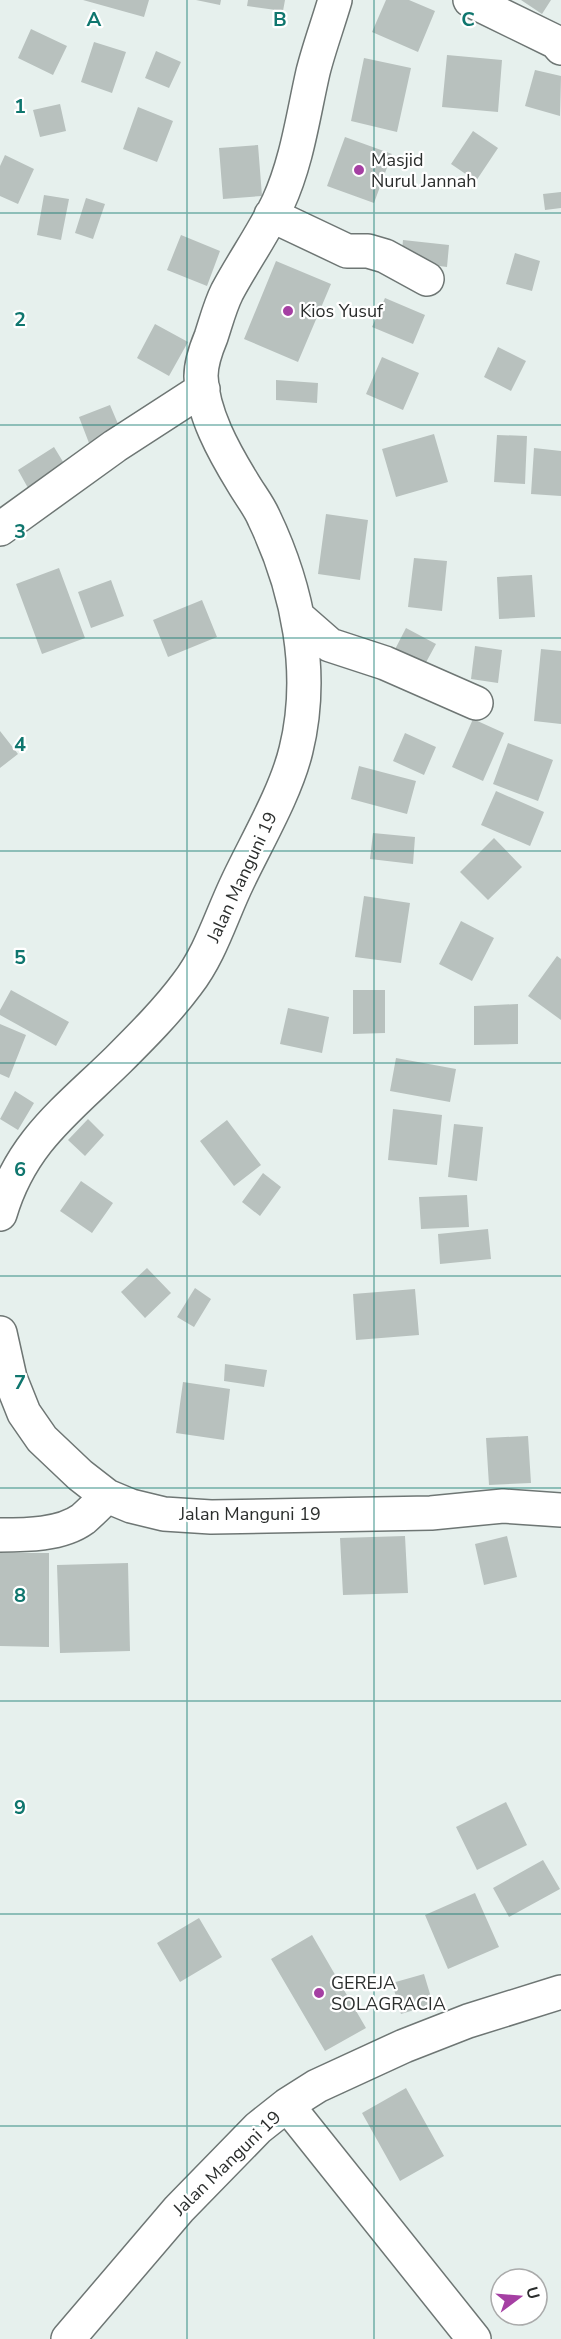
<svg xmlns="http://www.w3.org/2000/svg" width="561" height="2339" viewBox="0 0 561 2339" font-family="'Nunito Sans',sans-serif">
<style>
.building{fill:#b8c1be}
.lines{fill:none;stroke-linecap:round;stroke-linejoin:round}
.minor-casing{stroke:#6e7674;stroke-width:36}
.minor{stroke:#fff;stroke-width:33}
.grid{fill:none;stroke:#0f766e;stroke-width:1.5;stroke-opacity:0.55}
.poi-dot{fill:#a53fa3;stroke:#fff;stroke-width:2}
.labels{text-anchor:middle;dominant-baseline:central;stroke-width:4.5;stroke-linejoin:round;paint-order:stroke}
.poi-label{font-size:18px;fill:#2b2e2d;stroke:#fff;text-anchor:start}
.street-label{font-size:18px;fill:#2b2e2d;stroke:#fff}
.grid-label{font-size:20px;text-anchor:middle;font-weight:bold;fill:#0f766e;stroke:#fff;stroke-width:4.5;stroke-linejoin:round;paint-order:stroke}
</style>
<rect width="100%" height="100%" fill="#e6f0ed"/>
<path class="building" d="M83 0H149L144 17Z
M196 0H221L220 5Z
M248 0H285L283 11 247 6Z
M386 0H409L435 11 418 52 372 32Z
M521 0H551L542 14Z
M31 29 67 46 53 75 18 58Z
M94 42 126 52 112 93 81 82Z
M156 51 181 62 169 88 145 78Z
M447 55 502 60 498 112 442 107Z
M364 58 411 68 397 132 351 121Z
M535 70 561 76 560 116 525 106Z
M60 104 66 131 40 137 33 110Z
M138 107 173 121 157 162 123 149Z
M473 131 498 148 476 181 451 164Z
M345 137 392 154 374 203 327 186Z
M258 145 262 196 223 199 219 148Z
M5 155 34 169 18 204 0 196V166Z
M561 192V208L545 210 543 194Z
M44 195 69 199 61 240 37 235Z
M86 198 105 204 93 239 75 233Z
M181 235 220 251 207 286 167 270Z
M403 240 449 245 447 267 401 261Z
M515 253 540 261 532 291 506 284Z
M276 261 331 284 298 362 244 339Z
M385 298 425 315 413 344 372 327Z
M155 324 188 342 169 376 137 358Z
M498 347 526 361 511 391 484 377Z
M382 357 419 373 403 410 366 394Z
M276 380 318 383 317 403 276 400Z
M110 405 121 431 89 443 79 417Z
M434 434 448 482 396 497 382 449Z
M497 435 527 436 525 484 494 482Z
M54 447 65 465 28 488 18 470Z
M534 448 561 451V496L531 494Z
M326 514 368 520 360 580 318 574Z
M414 558 447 561 442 611 408 607Z
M59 568 85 638 42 654 16 584Z
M532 575 535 617 499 619 497 577Z
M111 580 124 616 91 628 78 592Z
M202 600 217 637 168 657 153 620Z
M406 628 436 644 418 677 389 661Z
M475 646 502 650 498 683 471 679Z
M541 649 561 651V724L534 721Z
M473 719 504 733 483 781 452 767Z
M0 731 18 754 0 768Z
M405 733 436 747 424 775 393 761Z
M508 743 553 760 538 801 493 784Z
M359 766 416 781 407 814 351 799Z
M496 791 544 812 530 846 481 825Z
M373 833 415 837 413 864 370 859Z
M494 838 522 867 488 900 460 872Z
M364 896 410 903 401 963 355 957Z
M461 921 494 938 472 981 439 964Z
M557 956 561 959V1020L528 996Z
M11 990 69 1022 56 1046 0 1015V1010Z
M353 990H385V1033L353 1034Z
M518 1004V1044L474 1045V1006Z
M288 1008 329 1017 322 1053 280 1044Z
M0 1024 26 1035 9 1078 0 1074Z
M396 1058 456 1069 450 1102 390 1091Z
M15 1091 34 1103 18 1130 0 1119Z
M393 1109 442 1115 437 1165 388 1160Z
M88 1119 104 1135 85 1156 68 1140Z
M227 1120 261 1165 234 1186 200 1141Z
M454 1124 483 1127 477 1181 448 1177Z
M263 1173 281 1187 260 1216 242 1202Z
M81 1181 113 1203 92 1233 60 1211Z
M467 1195 469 1227 421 1229 419 1197Z
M488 1229 491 1259 440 1264 438 1234Z
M147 1268 171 1293 145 1318 121 1292Z
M195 1288 211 1299 194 1327 177 1317Z
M415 1289 419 1335 356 1340 353 1294Z
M225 1364 267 1370 264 1387 224 1381Z
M183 1382 230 1389 224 1440 176 1433Z
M528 1436 531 1483 489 1485 486 1438Z
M405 1536 408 1593 343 1595 340 1538Z
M507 1536 517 1577 484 1585 475 1544Z
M0 1553H49V1647L0 1646Z
M128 1563 130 1651 60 1653 57 1565Z
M506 1802 527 1845 477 1870 456 1827Z
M543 1860 560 1889 509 1917 493 1888Z
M475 1893 499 1947 448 1969 425 1915Z
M199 1918 222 1957 180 1982 157 1943Z
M312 1935 366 2028 325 2051 271 1959Z
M424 1974 433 2004 401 2014 392 1983Z
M406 2088 444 2156 400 2181 362 2113Z"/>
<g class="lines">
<defs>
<path id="minor" d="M470 0 556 42 561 48
M271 215 347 251H368L385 256 427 279
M0 529 115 446 203 389
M298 617 330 645 385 663 476 703
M0 1214C21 1142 67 1110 118 1060 142 1036 167 1011 187 984 211 953 221 916 238 881 257 841 286 792 296 750 315 673 298 589 264 518 259 506 250 495 243 483 224 452 202 413 201 376 201 363 206 349 211 337 216 322 220 306 227 292 243 262 263 234 278 203 297 162 303 116 313 72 319 48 328 24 335 0
M0 1333 10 1378 24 1413 42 1439 80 1475 107 1496 131 1506 164 1514 211 1517 431 1513 503 1506 561 1510
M0 1535C26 1535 61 1535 83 1519 91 1512 99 1504 107 1496
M287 2105 474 2339
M68 2339 179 2209 258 2128 287 2105 317 2086 404 2046 468 2021 561 1992"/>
</defs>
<use href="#minor" class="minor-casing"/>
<use href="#minor" class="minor"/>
</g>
<path class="grid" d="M187 0V2339M374 0V2339M0 213H561M0 425H561M0 638H561M0 851H561M0 1063H561M0 1276H561M0 1488H561M0 1701H561M0 1914H561M0 2126H561"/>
<g class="poi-dot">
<circle cx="359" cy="170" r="6"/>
<circle cx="288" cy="311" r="6"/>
<circle cx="319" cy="1993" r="6"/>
</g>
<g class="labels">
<g class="poi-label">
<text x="371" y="160">Masjid<tspan x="371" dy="21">Nurul Jannah</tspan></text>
<text x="300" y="311">Kios Yusuf</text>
<text x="331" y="1983">GEREJA<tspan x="331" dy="21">SOLAGRACIA</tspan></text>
</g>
<g class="street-label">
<text transform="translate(242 877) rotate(-65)">Jalan Manguni 19</text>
<text x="250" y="1514">Jalan Manguni 19</text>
<text transform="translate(227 2163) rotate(-44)">Jalan Manguni 19</text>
</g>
</g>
<g class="grid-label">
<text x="94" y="26">A</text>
<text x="280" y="26">B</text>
<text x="468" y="26">C</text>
<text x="20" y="113">1</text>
<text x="20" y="326">2</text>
<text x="20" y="538">3</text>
<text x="20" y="751">4</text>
<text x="20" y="964">5</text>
<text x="20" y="1176">6</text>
<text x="20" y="1389">7</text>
<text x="20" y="1602">8</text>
<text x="20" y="1814">9</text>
</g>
<g transform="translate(519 2297) rotate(74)"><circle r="28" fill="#ffffff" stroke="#aaabab" stroke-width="1.5"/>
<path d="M0-4.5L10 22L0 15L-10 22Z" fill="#a53fa3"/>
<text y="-9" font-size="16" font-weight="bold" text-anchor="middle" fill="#2b2e2d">U</text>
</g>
</svg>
